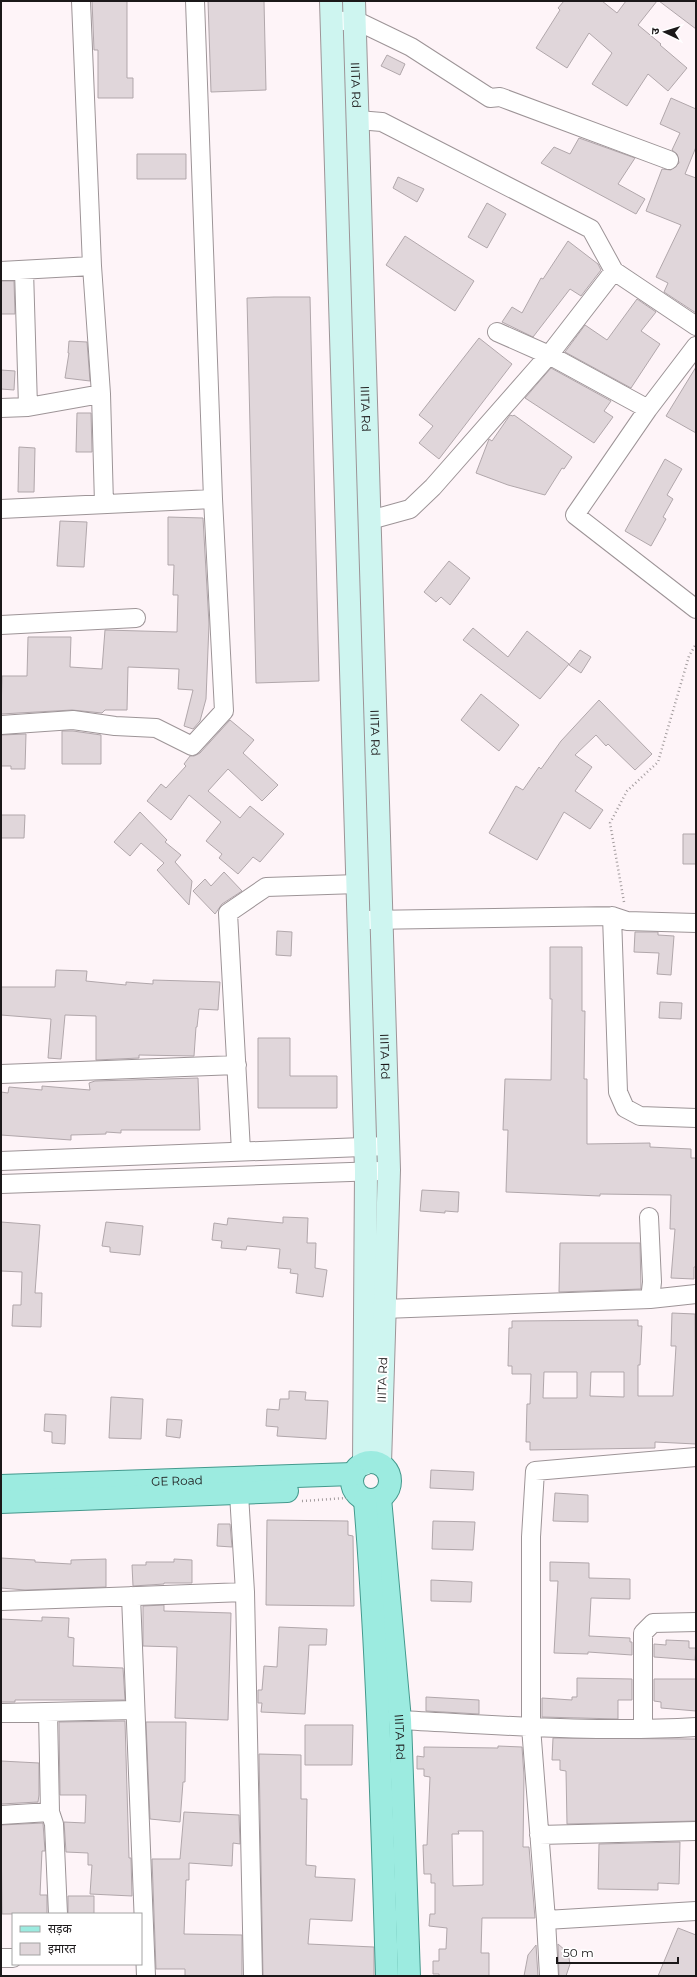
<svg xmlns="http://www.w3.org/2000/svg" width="697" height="1977" viewBox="0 0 697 1977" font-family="Montserrat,'Noto Sans Devanagari',sans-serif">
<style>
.building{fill:#e0d6da;stroke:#b1a7ab;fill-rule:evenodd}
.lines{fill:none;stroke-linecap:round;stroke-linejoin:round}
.street-casing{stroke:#9d9497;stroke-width:20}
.secondary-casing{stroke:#9d9497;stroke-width:24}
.primary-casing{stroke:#44998d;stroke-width:24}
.path{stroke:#a39c9e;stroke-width:2.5;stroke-dasharray:1 3;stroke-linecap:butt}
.street{stroke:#fff;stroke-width:18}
.secondary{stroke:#cef5f0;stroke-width:22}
.primary{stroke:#9cebe0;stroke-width:22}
.labels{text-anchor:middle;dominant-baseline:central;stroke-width:4;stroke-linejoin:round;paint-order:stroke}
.street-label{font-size:12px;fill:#1b1819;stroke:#fff}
</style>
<rect width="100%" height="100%" fill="#fef4f8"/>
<path class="building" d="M92 1H127V78H133V98H98V50H94Z
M208 1H264L266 90 211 92Z
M564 1H602L617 13 626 1H657L638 25 661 44 660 45 687 68 668 91 648 74 627 106 592 84 612 53 589 33 567 68 536 48 560 10 558 8Z
M659 1H696V29Z
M387 55 405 64 400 75 381 66Z
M671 98 696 109V147L685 174 696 178V313L664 292 668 283 656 277 681 225 646 211 662 169 671 170 679 163 677 154 672 150 680 133 660 124Z
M579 138 635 158 618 184 645 199 636 214 541 163 554 147 570 154Z
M137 154H186V179H137Z
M398 177 424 189 417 202 393 188Z
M487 203 506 214 487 248 468 237Z
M405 236 474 281 455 311 386 265Z
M568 241 598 264 601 270 581 296 570 289 533 337 502 322 512 307 522 313 541 278 543 279Z
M1 281H14L15 314H1Z
M274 297H310L319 681 256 683 247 298Z
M637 299 656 312 641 331 660 344 631 388 565 352 585 325 607 340Z
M479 338 512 364 439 459 419 443 433 426 419 415Z
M69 341 87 342 90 381 65 378 69 353H68Z
M696 367V433L666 416Z
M551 368 611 401 604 411 613 417 594 443 525 398Z
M1 370 15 371 14 390 1 389Z
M77 413H91L92 452H76Z
M510 415 513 416 514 415 572 457 564 469 562 468 545 495 508 485 476 473 489 439 492 441Z
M19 447 35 448 34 492H18Z
M665 459 682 469 667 495 673 499 663 517 666 519 651 546 625 531Z
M168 517 203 518 209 624 206 699 200 721 193 729 184 726 193 690 178 689 179 669 128 667 127 710H105L102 713 72 710 1 714 2 676H27L28 637H71L70 667 102 669 105 630 177 632 178 595H173L174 565H168Z
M60 521 87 522 84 567 57 566Z
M449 561 470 578 450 605 441 597 436 602 424 592Z
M473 628 508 657 527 631 569 664 540 699 463 640Z
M580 650 591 657 581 673 569 665Z
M481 694 519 725 499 751 461 720Z
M599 700 652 754 635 770 608 744 606 746 596 735 575 755 592 767 575 791 603 810 590 829 564 812 537 860 489 833 516 786 523 790 539 767 541 769 561 741Z
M230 720 254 740 243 753 278 785 262 801 228 769 208 791 240 818 250 806 284 834 260 862 253 857 238 874 219 858 222 854 206 841 221 822 189 795 171 820 147 801 161 784 166 788 186 766 184 764 190 756H194L200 753Z
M62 731H73L101 735V764H62Z
M26 734 25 769H11V766H1V735Z
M140 812 167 840 165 842 181 855 175 862 192 881 189 905 157 870 164 863 141 843 130 856 114 842Z
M1 815H25L24 838H1Z
M683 834H696V864H683Z
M224 872 242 891 222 904 215 914 193 891 205 879 211 886Z
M277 931 292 932 291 956 276 955Z
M635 932H658V935L674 936 671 975 657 974 659 953 634 952Z
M550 947H582V1011H585L584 1079H587V1144L650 1143V1147L691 1149V1158H696V1267H694V1279L671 1278 675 1229H670L671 1195 600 1194V1196L506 1192 508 1130H503L505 1079 551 1080 552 999H550Z
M56 970 87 971 86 981 126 985V982L153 984V980L220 982 218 1010 199 1009 197 1027H196L194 1056 139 1055V1058L96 1060V1016L65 1015 61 1059 48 1058 51 1019 1 1015V987H55Z
M660 1002 682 1003 681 1019 659 1018Z
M258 1038H290V1076H337V1108H258Z
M198 1078 200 1130H121V1133L106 1132V1134L71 1135V1140L1 1135V1092L8 1093 9 1087 42 1090V1086L90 1090 89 1083 95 1081Z
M422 1190 459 1192 458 1212 445 1211V1213L420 1211Z
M283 1217 308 1218 307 1243H316L315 1268 327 1270 323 1297 296 1293 298 1274 290 1273 291 1269 278 1268 280 1249 247 1246 246 1250 221 1248 222 1241 212 1240 214 1223 227 1225 228 1218 283 1223Z
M1 1222 40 1225 35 1293H42L41 1327 12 1326 13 1305H21L22 1272 1 1271Z
M106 1222 143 1226 140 1255 110 1252V1247L102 1246Z
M560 1243H640L641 1289 559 1292Z
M672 1313 695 1314 696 1444 655 1442V1448L530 1450V1442H526L527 1404H530L531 1374H512V1366H508L509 1328H512V1321L638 1320V1326H642L640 1365H638V1396H673L676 1346H671ZM544 1372H577V1398H543ZM591 1372H624V1397L590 1396Z
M289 1391 306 1392 305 1400 328 1401 326 1439 277 1436 278 1427 266 1426 267 1409 279 1410 280 1399H289Z
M111 1397 143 1399 141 1439 109 1438Z
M45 1414 66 1415 65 1444 52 1443V1432L44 1431Z
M167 1419 182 1420 180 1438 166 1436Z
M431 1470 474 1472 473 1490 430 1488Z
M555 1493 588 1495V1522L553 1521Z
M267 1520 348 1521V1535L353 1536 354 1606 266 1605Z
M433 1521 475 1522 473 1550 432 1549Z
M218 1524H230L232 1547 217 1546Z
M1 1558 35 1560V1562L71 1564V1560L106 1559V1587L25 1590 1 1588Z
M174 1559 192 1560V1583H164V1584L133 1586 132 1565H146V1562H174Z
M550 1562 589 1563V1578L630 1579V1599L591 1598 589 1636 630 1638V1642H632V1655L588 1652V1654L554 1653 558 1581H550Z
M431 1580 472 1582 471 1602 431 1601Z
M164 1605V1611L231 1613 228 1720 175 1718 177 1647 143 1646V1606Z
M42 1617 69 1618 68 1637 74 1638 73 1666 123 1668 125 1700H15V1702H1V1619L42 1621Z
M279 1627 327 1629 326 1645H309L305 1714 261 1712 262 1703H258V1690H262L264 1666 277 1667Z
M666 1640 689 1641V1648H696L695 1660 654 1657V1644L666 1645Z
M577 1678 632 1679V1700H618V1719L542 1717V1698L572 1700V1697H577Z
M654 1679H696V1711L661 1708V1702L654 1701Z
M426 1697 479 1700V1714L426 1711Z
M125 1721 129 1858H131L132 1896 90 1894 92 1865H88V1853L66 1852 64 1822 85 1823 86 1795H60L59 1722Z
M146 1722H186L185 1782H183L180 1822 150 1819Z
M305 1725H353L352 1765H305Z
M553 1738 696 1739V1821L567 1824 566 1771 560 1770V1760H552Z
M498 1746 522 1747 524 1776 523 1847H529L535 1918H482L481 1953H489V1976H439V1974H433V1961H439V1949H446L447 1928 429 1926 430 1914H435V1883H431V1874H424L423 1845H427L430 1777 424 1776V1769H417V1756L424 1757V1747L498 1748ZM458 1831H483V1885L453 1886 452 1834H459Z
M259 1754 301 1755V1799H307L306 1865 316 1866 315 1877 355 1879 352 1921 310 1919 308 1944 374 1947V1976H263Z
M1 1761 39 1763V1795L38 1802 1 1804Z
M184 1812 239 1815 240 1844 233 1843 232 1866 189 1863V1880H186L184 1934 242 1935V1976H185V1969H156L152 1859H180Z
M43 1823 45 1851H42L40 1895H47V1914H2L1 1825Z
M680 1842 679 1884 658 1883V1890L598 1889 599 1844Z
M68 1896H94V1914H68Z
M678 1928 696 1935V1976H658Z
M558 1944 566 1951 569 1958 570 1964 566 1976H559Z
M536 1945 538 1976H524L528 1955Z"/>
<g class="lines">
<defs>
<path id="street" d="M81 1 92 266 101 394 104 504
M342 21 355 20 411 47 490 98 500 97 669 160
M358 120 382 122 591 229 614 271
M24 270 28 407
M1 271 92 266
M497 332 549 355 648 409
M696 346 648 409 575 515 696 609
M1 408 28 407 101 394
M1 509 213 499
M370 520 410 509 433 487 549 355 614 271 696 326
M1 625 136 618
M1 725 73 720 115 726 156 728 192 746 224 711 213 499 195 1
M612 916 618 1092 625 1108 640 1116 696 1118
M368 920 612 916 627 921 696 923
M1 1074 237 1065
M241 1151 228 913 266 887 358 884
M1 1161 388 1146
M1 1184 380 1171
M649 1217 652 1282 650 1299
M384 1309 650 1299 696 1294
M696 1457 535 1471 531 1537V1727L546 1920 696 1911
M239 1494 245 1592 253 1976
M131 1596 146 1976
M1 1601 245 1592
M48 1712 50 1812 54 1824 58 1914
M1 1713 134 1710
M400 1720C498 1725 597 1733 696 1727
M643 1729V1633L653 1623 696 1622
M1 1815 50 1812
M539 1835 696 1831
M546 1920 549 1976
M1 1958H13"/>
<g id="secondary">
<path d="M331 1 366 1171 364 1464"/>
<path id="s1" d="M354 1 389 1170 380 1464"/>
</g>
<g id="primary">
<circle cx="371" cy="1481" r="19"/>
<path id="s2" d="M1 1486 353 1474"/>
<path id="s3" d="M380 1498 400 1720 409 1976"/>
<path d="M365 1500C378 1658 382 1817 387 1976"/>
<path d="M1 1502 287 1491"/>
</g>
</defs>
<use href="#street" class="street-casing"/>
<use href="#secondary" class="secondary-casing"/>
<use href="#primary" class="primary-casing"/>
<path class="path" d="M624 902 610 823 627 791 658 762 689 656 696 644
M302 1501 347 1498"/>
<use href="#street" class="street"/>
<use href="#secondary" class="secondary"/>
<use href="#primary" class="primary"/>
</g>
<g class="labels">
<g class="street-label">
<text stroke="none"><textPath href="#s1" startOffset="84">IIITA Rd</textPath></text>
<text stroke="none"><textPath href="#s1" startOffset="408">IIITA Rd</textPath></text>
<text stroke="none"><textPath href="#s1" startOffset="732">IIITA Rd</textPath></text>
<text stroke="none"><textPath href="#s1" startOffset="1056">IIITA Rd</textPath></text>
<text transform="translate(382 1380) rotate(-88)">IIITA Rd</text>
<text stroke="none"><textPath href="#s2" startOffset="176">GE Road</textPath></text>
<text stroke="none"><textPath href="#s3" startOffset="240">IIITA Rd</textPath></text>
</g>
</g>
<rect width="697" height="1977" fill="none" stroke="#1b1819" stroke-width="4"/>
<rect x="12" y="1913" width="130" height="52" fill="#ffffff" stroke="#a4a3a3"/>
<rect x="20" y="1926" width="20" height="6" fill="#9cebe0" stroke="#a4a3a3"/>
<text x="48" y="1933" font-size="12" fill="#1b1819">सड़क</text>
<rect x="20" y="1943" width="20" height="12" fill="#e0d6da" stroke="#a4a3a3"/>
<text x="48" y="1953" font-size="12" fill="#1b1819">इमारत</text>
<g transform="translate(665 32) rotate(274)" stroke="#ffffff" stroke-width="3" paint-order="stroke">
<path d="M0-3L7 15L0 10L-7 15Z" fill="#1b1819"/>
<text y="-6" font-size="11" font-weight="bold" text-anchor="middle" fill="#1b1819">उ</text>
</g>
<path d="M557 1957v6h121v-6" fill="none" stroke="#1b1819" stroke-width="2"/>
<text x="563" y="1957" font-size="12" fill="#1b1819" stroke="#ffffff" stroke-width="3" paint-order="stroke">50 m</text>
</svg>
